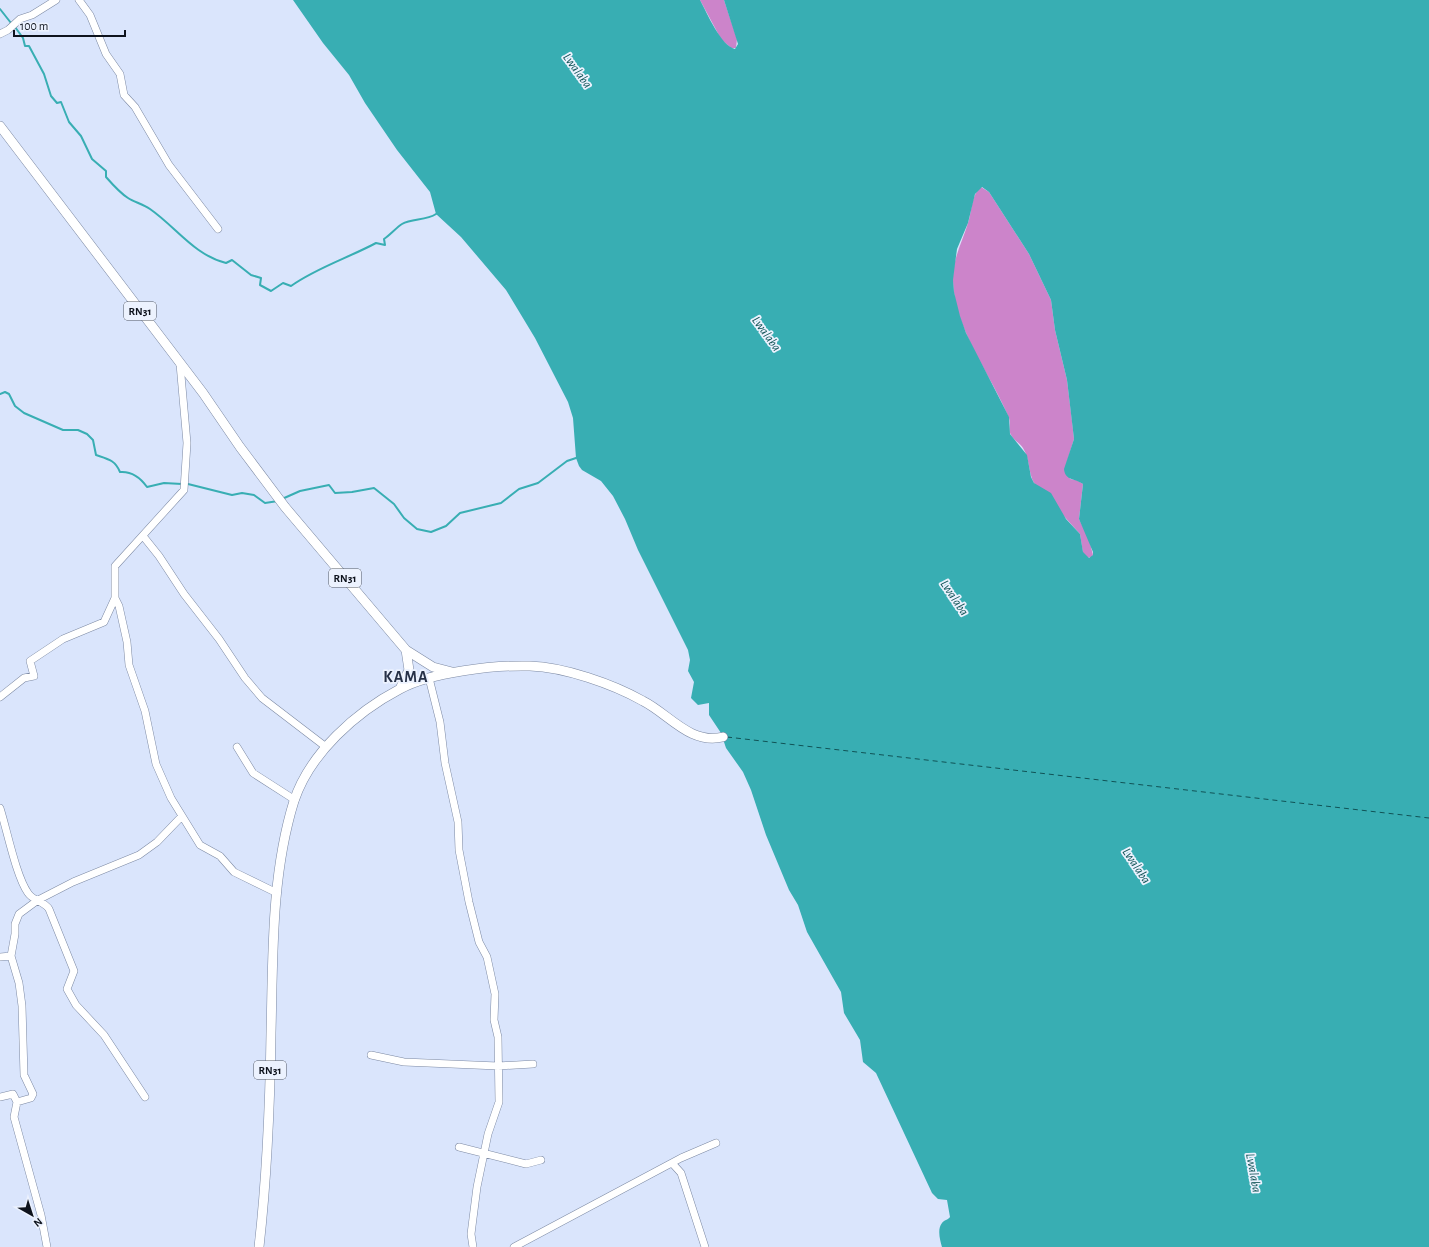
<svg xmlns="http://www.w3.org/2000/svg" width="1429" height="1247" viewBox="0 0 1429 1247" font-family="'Alegreya Sans',sans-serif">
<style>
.forest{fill:#cc84ca}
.water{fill:#38aeb3;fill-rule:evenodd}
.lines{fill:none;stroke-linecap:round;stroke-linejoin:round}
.stream{stroke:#38aeb3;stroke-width:2}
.ferry{stroke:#105356;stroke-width:1;stroke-dasharray:5 4;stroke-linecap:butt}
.minor-casing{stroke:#7c89a3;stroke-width:8}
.major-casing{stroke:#7c89a3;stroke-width:10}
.minor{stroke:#fff;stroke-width:7}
.major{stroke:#fff;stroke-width:9}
.labels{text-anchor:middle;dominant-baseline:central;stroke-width:3.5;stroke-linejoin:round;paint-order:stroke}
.shield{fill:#ecf2fe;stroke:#515660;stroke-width:1}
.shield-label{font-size:11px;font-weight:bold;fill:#0e131d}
.water-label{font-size:13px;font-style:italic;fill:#105356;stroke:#ecf2fe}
.district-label{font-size:16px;font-weight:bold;letter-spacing:1px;fill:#273147;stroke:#ecf2fe}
</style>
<rect width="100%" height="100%" fill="#dae5fc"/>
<path class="forest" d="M700 0H724L737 39 736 48H731L721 39Z
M981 187 989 192 1029 254 1051 300 1055 330 1067 380 1072 421 1074 439 1066 465 1070 479 1077 480 1083 484 1079 519 1089 539 1093 555 1092 557 1087 558 1083 553 1080 534 1034 483C1028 472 1030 459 1023 448 1020 443 1014 441 1011 435 1008 430 1011 424 1009 418 991 374 954 329 953 281 952 260 962 243 968 223 972 211 971 195 981 187Z"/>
<path class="water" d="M293 0H700C707 13 721 46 735 49L738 44 724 0H1429V1247H942C940 1240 937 1229 942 1223 944 1220 948 1220 950 1217L947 1200 938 1199 932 1193 876 1073 863 1062 860 1040 844 1013 841 992 807 932 798 905 789 890 766 835 751 790 743 772 726 748 721 733 709 715V703L698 705 691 698 694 682 688 671 690 660 688 650 638 550 625 519 613 496 601 481 582 470 579 466 576 458 573 418 568 402 535 338 506 290 461 237 436 214 430 192 397 150 365 103 349 75 323 43ZM982 187 989 192 1029 254 1051 300 1055 330 1067 380 1074 439 1064 469C1065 481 1075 478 1083 484L1079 519 1093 552V555L1089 558 1083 552 1080 534 1066 519 1051 493 1034 483 1031 477 1027 455 1010 434 1009 417 966 333 960 316 954 292 953 280 955 264 957 249 968 223 975 194Z"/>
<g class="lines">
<path class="stream" d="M0 9 11 23
M15 27 23 38 25 46H29L44 74 51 96 57 103 61 102 69 122 81 136 92 159 106 171V177C113 185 120 193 128 198 134 202 143 204 150 209 176 227 194 255 226 263L232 260 251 275 261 278 260 285 271 291 283 283 291 286C316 268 348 258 376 243L385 245 384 239C390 235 397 227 402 224 412 218 426 221 436 214
M0 394 5 392 9 394 15 406 24 413 63 430H78L87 434 93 440 96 455C108 459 115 460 120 472 132 471 140 477 147 487L164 483 182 484
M188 484 232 495 242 493 254 495 265 503 278 501
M282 499 300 491 329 485 335 493 352 492 374 488 394 504 404 518 417 529 431 532 446 526 460 513 501 503 519 489 538 483 567 461 576 458"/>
<path class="ferry" d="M727 737 1429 818"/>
<defs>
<path id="minor" d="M79 0 90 15 106 54 120 74 124 95 135 107 169 165 218 229
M0 34 8 30 20 19 32 15 56 0
M180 364 187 443 184 490 115 566V598L119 606 127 642 129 665 145 711 156 764 171 798 200 845 220 856 234 872 277 893
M143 536 159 556 184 594 219 639 245 678 262 698 326 747
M429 678 440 722 445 763 458 822 459 850 469 902 479 942 487 957 495 994 494 1020 498 1037 499 1102 488 1134 477 1187 471 1234 473 1247
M0 697 24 678 34 676 30 661 63 639 104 622 115 598
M237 747 253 773 295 800
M0 808C7 830 16 876 28 893 33 901 44 901 49 909L74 971 67 989 76 1005 104 1035 145 1097
M0 957 11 956
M371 1055 404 1062 498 1066 533 1064
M0 1097 13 1094 17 1102 31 1098 33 1094 24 1075 22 1006 19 983 11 956 15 934V924L19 914 38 900 73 882 139 855 157 842 182 816
M17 1102 14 1117 41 1215 47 1247
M459 1147 526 1164 541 1160
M672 1163 681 1173 705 1247
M514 1247 681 1158 716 1143"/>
<path id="major" d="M0 126 203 393 240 447 285 507 406 650 433 667 452 672
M400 689 409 670 406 650
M259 1247C267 1176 270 1105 271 1033 273 956 271 875 294 801 310 753 356 712 400 689 431 672 495 665 530 666 564 667 613 684 643 701 669 714 690 745 723 737"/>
</defs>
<use href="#minor" class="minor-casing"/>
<use href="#major" class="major-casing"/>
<use href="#minor" class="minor"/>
<use href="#major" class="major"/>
</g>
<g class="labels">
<g class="shield">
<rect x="124" y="302" width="32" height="18" rx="3"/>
<rect x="329" y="569" width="32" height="18" rx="3"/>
<rect x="254" y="1061" width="32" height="18" rx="3"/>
</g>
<g class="shield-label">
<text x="140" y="311">RN31</text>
<text x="345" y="578">RN31</text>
<text x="270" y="1070">RN31</text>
</g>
<g class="water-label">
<text transform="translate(577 71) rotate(54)">Lwalaba</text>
<text transform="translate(766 334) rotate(54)">Lwalaba</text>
<text transform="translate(954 598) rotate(56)">Lwalaba</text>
<text transform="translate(1136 866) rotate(56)">Lwalaba</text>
<text transform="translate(1253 1173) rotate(80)">Lwalaba</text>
</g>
<g class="district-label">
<text x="406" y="677">KAMA</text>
</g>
</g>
<g transform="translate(32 1215) rotate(141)" stroke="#ecf2fe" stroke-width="3" paint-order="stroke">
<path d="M0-3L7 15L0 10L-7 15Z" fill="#0e131d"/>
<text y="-6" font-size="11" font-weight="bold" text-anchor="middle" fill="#0e131d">N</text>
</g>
<path d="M14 30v6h111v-6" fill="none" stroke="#0e131d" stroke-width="2"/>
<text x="20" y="30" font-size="12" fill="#0e131d" stroke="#ecf2fe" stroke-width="3" paint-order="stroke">100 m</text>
</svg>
